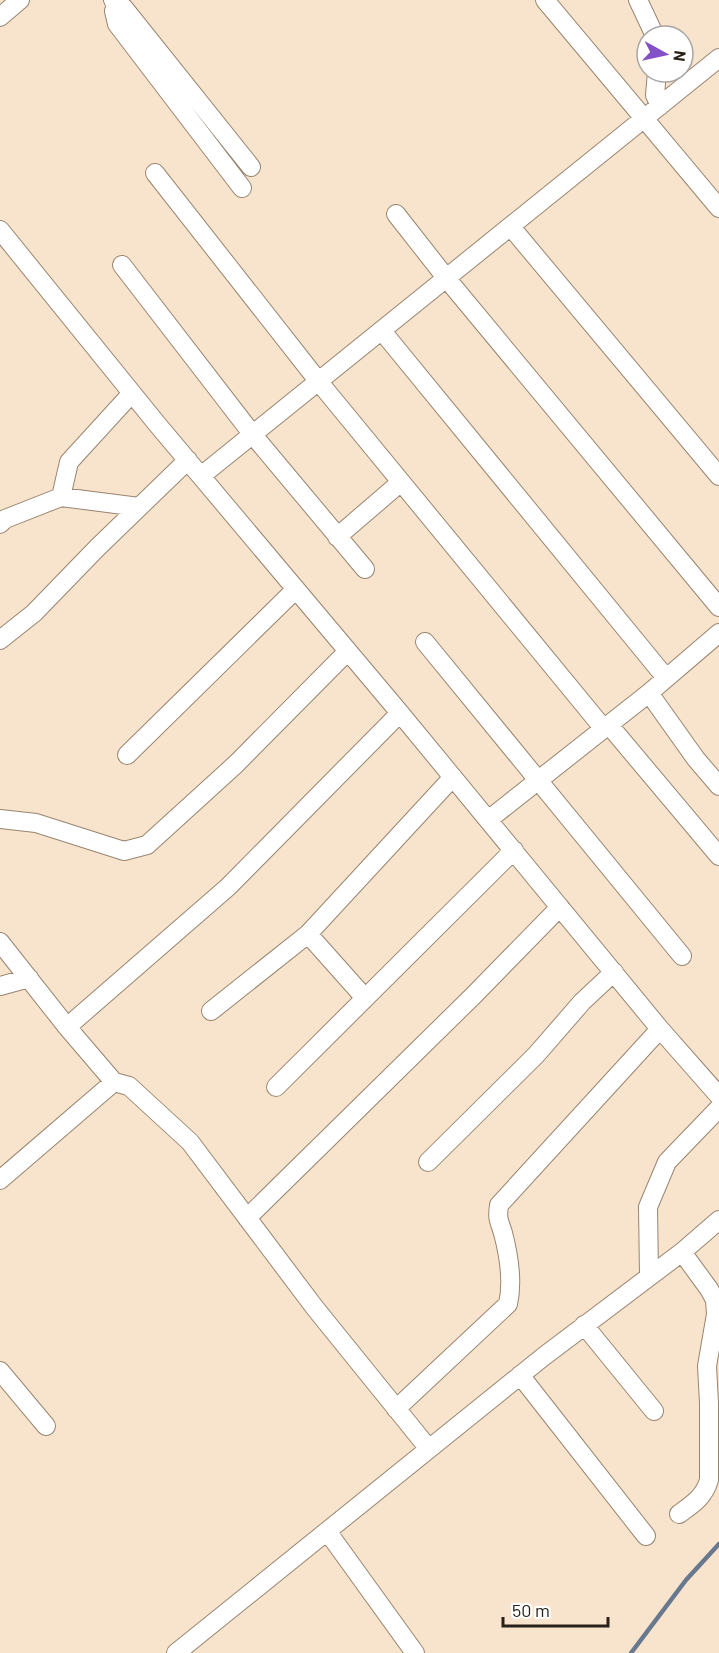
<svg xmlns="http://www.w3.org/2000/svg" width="719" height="1653" viewBox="0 0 719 1653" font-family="Barlow,sans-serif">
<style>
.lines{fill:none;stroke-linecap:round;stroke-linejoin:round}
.stream{stroke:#67788f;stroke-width:4.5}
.minor-casing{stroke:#988570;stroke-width:20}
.minor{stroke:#fff;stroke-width:18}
</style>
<rect width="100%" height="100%" fill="#f8e3cc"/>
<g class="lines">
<path class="stream" d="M631 1653 686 1580 719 1544"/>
<defs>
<path id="minor" d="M113 0 124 8 251 167
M545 0 719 208
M638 0 655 36
M116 4 114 11 117 24 242 188
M0 17 20 0
M657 72 655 95 660 106
M155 173 319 382 604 729
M396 214 447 279 719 607
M511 227 719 476
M0 230 157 424 400 713 660 1029 719 1096
M122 265 253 435 365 569
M382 331 666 678
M132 393 69 462 61 497 139 507
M201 476 719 58
M0 524 5 519 61 497
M337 537 401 482
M719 633 649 693 696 759 719 786
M0 640 34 613 97 548 188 460
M425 642 682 956
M609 725 719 856
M127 755 296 589
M0 819 36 823 124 851 147 845 236 764 348 651
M488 820 649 693
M308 934 365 998
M0 942 67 1027 114 1082 0 1180
M0 986 29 978
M211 1011 308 934 453 777
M67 1027 228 887 400 713
M114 1082 129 1086 190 1142 315 1308 429 1449
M276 1087 514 850
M428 1162 536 1055 582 1002 614 972
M247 1218 474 995 560 907
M649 1275 648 1207 667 1162 719 1108
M584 1325 654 1411
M0 1371 46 1426
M520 1375 646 1536
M396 1409 508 1304C513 1282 509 1256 503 1233 499 1220 497 1220 499 1205L660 1029
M679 1514C693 1504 704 1497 709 1480V1403L707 1366 716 1314 715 1300 709 1289 682 1252
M327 1531 415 1653
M176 1653 543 1357 682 1252 719 1220"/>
</defs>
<use href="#minor" class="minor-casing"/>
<use href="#minor" class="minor"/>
</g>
<g transform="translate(665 54) rotate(98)"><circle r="28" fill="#ffffff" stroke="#a9a6a3" stroke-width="1.5"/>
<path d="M0-4.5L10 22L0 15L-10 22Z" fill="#8350c8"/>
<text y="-9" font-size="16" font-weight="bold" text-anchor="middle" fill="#282118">N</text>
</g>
<path d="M503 1617v9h105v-9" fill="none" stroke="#282118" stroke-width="3"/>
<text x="512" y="1617" font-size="18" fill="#282118" stroke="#ffffff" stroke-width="4.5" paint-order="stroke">50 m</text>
</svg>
